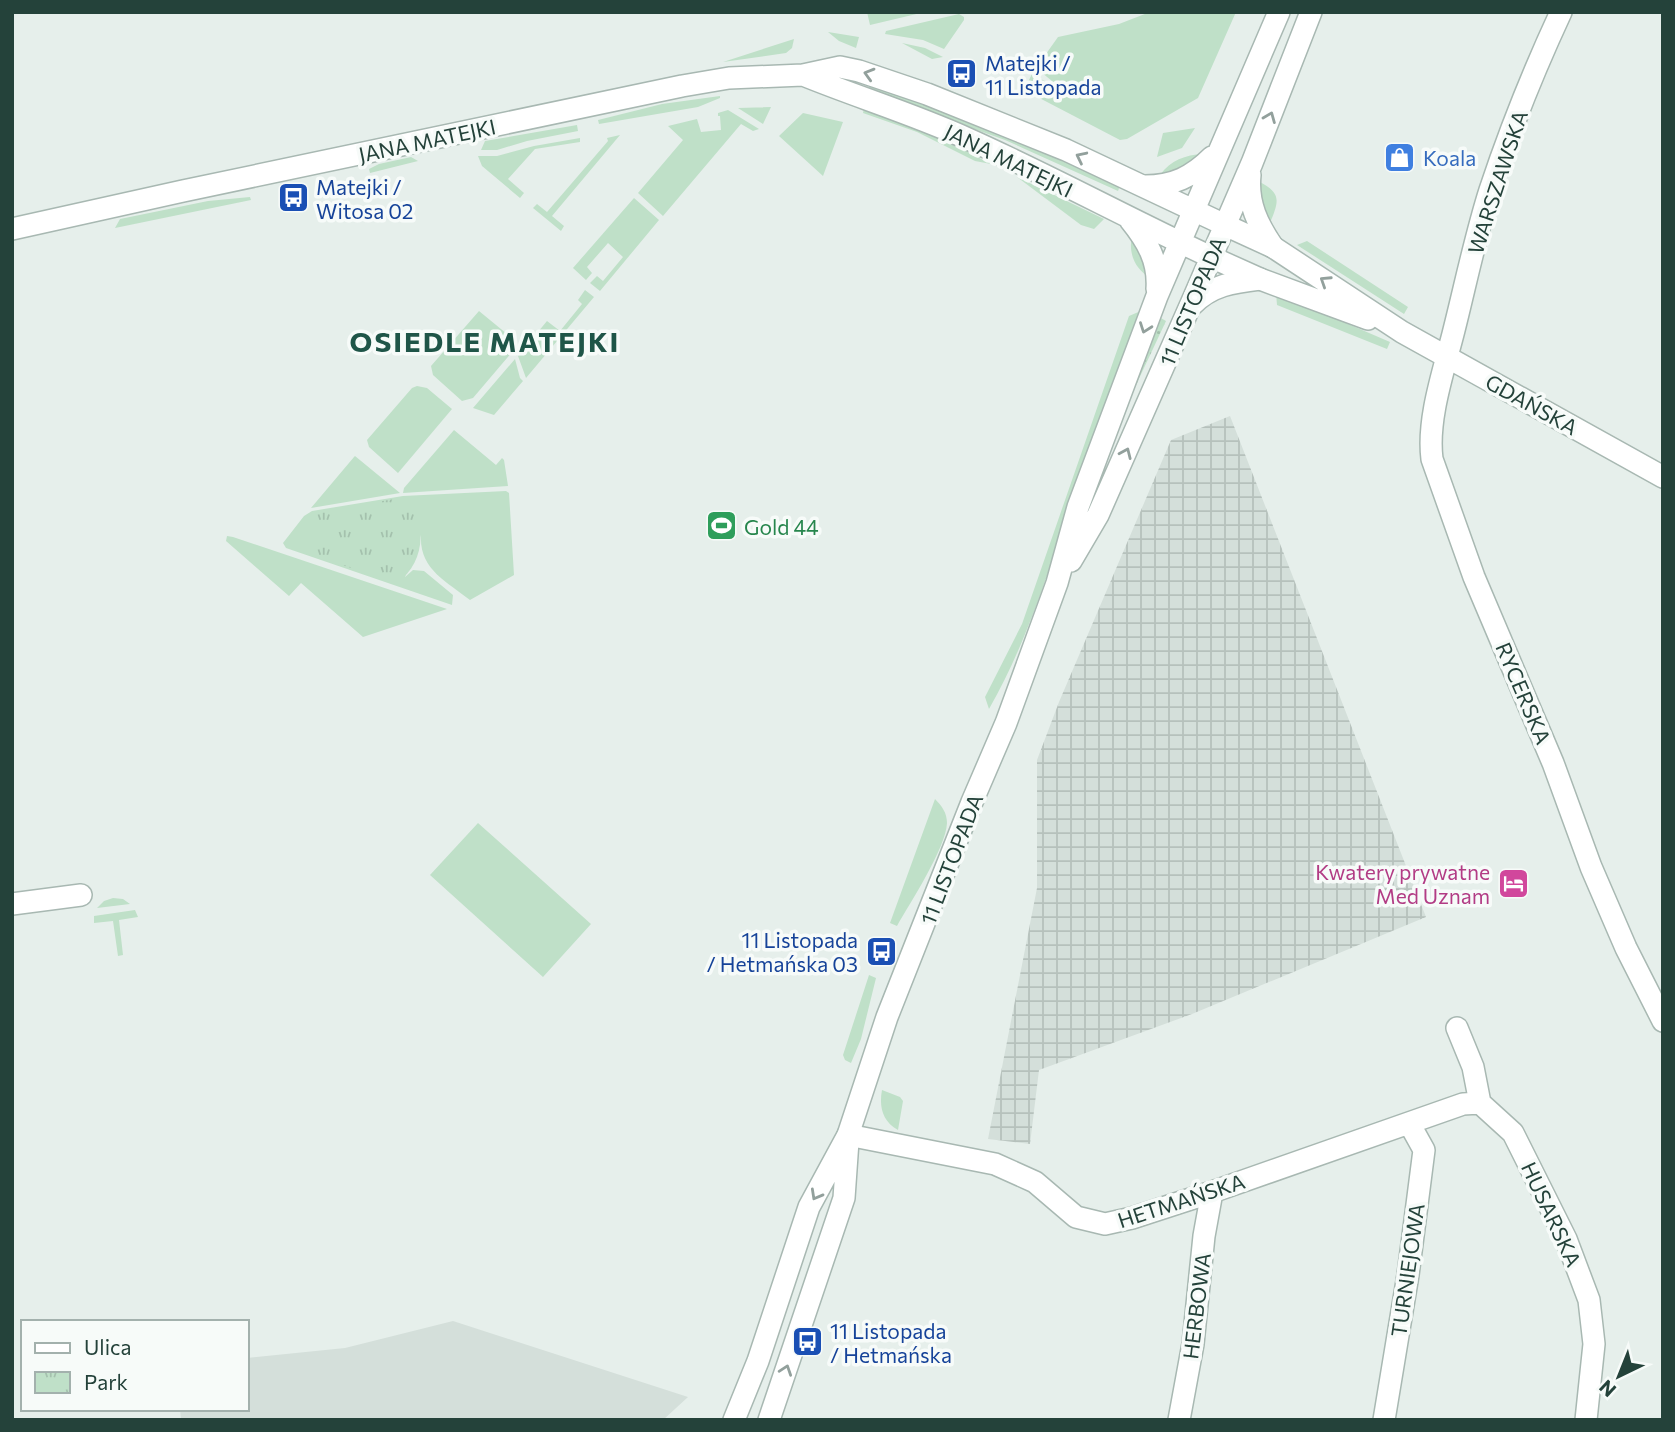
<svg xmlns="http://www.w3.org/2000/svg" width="1675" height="1432" viewBox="0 0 1675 1432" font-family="Commissioner,sans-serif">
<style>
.built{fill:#d4dfda}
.industrial{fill:url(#industrial-grid)}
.grass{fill:#bfe0c8}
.park{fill:url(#park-tufts)}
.garden{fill:url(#garden-dots)}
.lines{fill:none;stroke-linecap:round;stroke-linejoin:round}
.minor-casing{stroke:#a8b8b2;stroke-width:24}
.tertiary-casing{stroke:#a8b8b2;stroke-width:24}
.minor{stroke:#fff;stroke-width:21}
.tertiary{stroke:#fff;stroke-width:21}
.oneway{stroke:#92a09c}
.labels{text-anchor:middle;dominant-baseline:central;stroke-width:7;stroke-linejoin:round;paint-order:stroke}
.transit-label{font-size:21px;fill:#164399;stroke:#f7fbf9;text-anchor:start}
.street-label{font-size:21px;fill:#24423a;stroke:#f7fbf9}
.shop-label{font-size:21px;fill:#366cbe;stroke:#f7fbf9;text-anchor:start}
.leisure-label{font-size:21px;fill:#27864d;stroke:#f7fbf9;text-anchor:start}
.hotel-label{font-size:21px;fill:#b23c85;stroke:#f7fbf9;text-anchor:end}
.district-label{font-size:28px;font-weight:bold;letter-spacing:2px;fill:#1f5548;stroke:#f7fbf9}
</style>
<defs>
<pattern id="industrial-grid" width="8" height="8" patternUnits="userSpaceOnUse" patternTransform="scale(1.75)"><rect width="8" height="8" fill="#d4dfda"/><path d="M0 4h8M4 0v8" fill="none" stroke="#b6c1bc"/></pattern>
<pattern id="park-tufts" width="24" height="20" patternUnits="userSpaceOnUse" patternTransform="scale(1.75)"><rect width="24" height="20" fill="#bfe0c8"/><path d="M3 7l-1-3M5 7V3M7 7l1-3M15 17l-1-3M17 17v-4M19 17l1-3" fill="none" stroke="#a4c1ad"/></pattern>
<pattern id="garden-dots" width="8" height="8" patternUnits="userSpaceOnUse" patternTransform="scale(1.75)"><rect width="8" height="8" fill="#bfe0c8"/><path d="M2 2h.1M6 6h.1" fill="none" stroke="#a4c1ad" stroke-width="1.8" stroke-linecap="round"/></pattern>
</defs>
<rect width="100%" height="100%" fill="#e6efeb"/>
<path class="built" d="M453 1321 688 1397 663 1420H181L180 1409H247V1358L345 1348Z"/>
<path class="industrial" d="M1230 416 1426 917 1192 1014 1039 1070 1030 1144 988 1139 1037 888V760L1059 702 1171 440Z"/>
<path class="grass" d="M867 12H925L870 25Z
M1150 12H1236L1198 98 1127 139 1120 140 1024 90 1032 74 1050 84 1052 81 1036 68 1058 37 1119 24Z
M959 14 964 17V20L944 49 923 40 885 34 886 31Z
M828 32 859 37 856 48 839 41Z
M794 39 792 48 786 53 723 62Z
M902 43 925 48 943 57 932 59Z
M870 82 1121 183 1118 191 1005 140 868 91Z
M720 96V98L698 107 599 124 598 120 662 104Z
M771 107 763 124 738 108Z
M864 108 945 140 991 164 975 161 917 132 863 113Z
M728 110 759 129 753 131 741 124 663 216 638 193 683 140 668 126 697 119 701 132 721 130 720 116H718V113Z
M803 113 843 122 823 176 779 136Z
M577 125 578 131 527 141 497 150H481L485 141Z
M1195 128 1182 148 1157 157 1163 133Z
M620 135 552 216 564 226 561 231 533 208 537 204 547 212 608 141 607 138Z
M580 138V142L535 149 508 179 524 193 520 198 482 166 478 156H497L534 146Z
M1203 154 1181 170 1160 175C1171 160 1185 155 1203 154Z
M411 157 418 161 370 173 369 169 379 164Z
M1017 177 1104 219 1094 229 1081 225Z
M1258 181C1282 193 1279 201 1270 223L1265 217Z
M250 197 251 200 115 228 120 219 208 201Z
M634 198 659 220 600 291 590 283 597 276 603 281 623 257 608 243 587 267 592 273 586 280 573 268Z
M1132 236 1138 242 1151 278C1135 270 1128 253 1132 236Z
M1307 241 1408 307 1404 314 1297 245Z
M585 290 594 297 526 378 518 356 547 321 560 331 582 304 578 300Z
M1276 293 1390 342 1387 349 1277 305Z
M1143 310C1111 386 1086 464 1059 541 1039 599 1020 655 989 709L985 697 1022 624 1129 316Z
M479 311 507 334 513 351 473 398 462 401 433 375 431 366Z
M515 359 520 378 523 381 494 415 473 408Z
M417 386 427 388 452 409 398 473 369 447 367 440 412 388Z
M454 430 496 465 502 458 504 460 508 486 403 493 404 488Z
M355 456 400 493 311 508 354 457Z
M506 491 509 493 514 575 470 600C446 581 419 569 421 535L405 577 413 570 424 571 453 595 452 605 286 548 283 543 304 516 312 511 403 496Z
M227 536 233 537 447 609 363 637 301 583 289 596 226 541Z
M935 799C942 806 947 813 947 823 946 848 910 903 897 926L890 923Z
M478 823 591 924 543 977 430 875Z
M113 898 123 899 130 904 97 908 104 901Z
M135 910 138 917 119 920 123 955 118 956 113 921 94 923V916Z
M869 975 876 978 861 1039 851 1063 845 1060 843 1055Z
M882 1090 900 1097 903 1101 898 1130C882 1121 879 1106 882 1090Z"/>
<path class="park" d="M401 498C430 520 425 563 397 583L312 555 314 512Z"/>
<path class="garden" d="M1159 317 1166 321 1129 400Z"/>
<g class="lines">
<defs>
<path id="minor" d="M1561 12C1534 70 1510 130 1490 190 1475 237 1465 287 1453 334 1443 373 1427 420 1432 459L1474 577 1553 763 1591 867 1626 948 1663 1021
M1225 225 1273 247 1402 332 1663 477
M1211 257 1260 279 1368 319
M12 904 81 895
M1457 1028 1473 1067 1480 1103 1513 1133 1566 1239 1589 1300 1594 1344 1586 1420
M848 1135 995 1164 1035 1182 1076 1217 1105 1224 1132 1218 1212 1192 1463 1104 1480 1103
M1179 1420 1193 1344 1204 1236 1212 1192
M1384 1420 1408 1275 1424 1150 1409 1123"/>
<path id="tertiary" d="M803 75C857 97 913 114 966 138 1049 175 1129 219 1211 257
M1250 175C1247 203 1258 225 1273 247
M1145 186C1173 186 1192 177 1212 157
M1130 220C1147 241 1159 261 1157 289
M12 229 183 191 682 86 729 78 803 75 840 67 859 71 927 94 1066 150 1225 225
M1192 305C1211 285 1234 282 1260 279
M1071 561 1098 515 1194 297 1252 163 1311 12
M734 1420 758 1361 809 1207 848 1135 887 1017 972 802 1006 723 1057 583 1078 507 1157 296 1279 12
M769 1420 844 1198 848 1141"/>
</defs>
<use href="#minor" class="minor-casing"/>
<use href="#tertiary" class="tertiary-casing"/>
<use href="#minor" class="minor"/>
<use href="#tertiary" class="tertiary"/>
</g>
<defs><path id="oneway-chevron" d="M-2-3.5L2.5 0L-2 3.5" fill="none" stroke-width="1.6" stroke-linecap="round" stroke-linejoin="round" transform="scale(1.75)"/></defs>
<g class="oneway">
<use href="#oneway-chevron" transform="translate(869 74) rotate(-164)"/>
<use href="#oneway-chevron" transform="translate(1270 117) rotate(-68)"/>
<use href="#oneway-chevron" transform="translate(1081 157) rotate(-154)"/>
<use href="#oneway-chevron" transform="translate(1325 281) rotate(-147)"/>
<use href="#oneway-chevron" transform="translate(1145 328) rotate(110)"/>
<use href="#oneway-chevron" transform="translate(1126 453) rotate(-66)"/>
<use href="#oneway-chevron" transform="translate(816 1195) rotate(119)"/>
<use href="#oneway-chevron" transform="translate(786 1370) rotate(-71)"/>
</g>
<defs>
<symbol id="bus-square" viewBox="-11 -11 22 22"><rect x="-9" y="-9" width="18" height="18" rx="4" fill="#1a4fb4" stroke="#f7fbf9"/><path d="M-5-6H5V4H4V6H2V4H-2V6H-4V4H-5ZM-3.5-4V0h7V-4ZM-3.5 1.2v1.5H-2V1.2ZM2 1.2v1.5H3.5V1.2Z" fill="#fff"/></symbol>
<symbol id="shop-square" viewBox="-11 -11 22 22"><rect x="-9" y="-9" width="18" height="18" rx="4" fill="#3f7fe0" stroke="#f7fbf9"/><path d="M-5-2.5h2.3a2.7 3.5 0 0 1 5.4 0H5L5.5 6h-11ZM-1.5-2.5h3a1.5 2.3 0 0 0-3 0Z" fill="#fff"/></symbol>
<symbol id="stadium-square" viewBox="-11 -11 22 22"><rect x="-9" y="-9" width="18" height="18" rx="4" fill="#2e9e5b" stroke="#f7fbf9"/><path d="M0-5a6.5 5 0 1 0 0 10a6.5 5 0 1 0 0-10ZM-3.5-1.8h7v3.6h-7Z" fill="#fff"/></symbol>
<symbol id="hotel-square" viewBox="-11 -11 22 22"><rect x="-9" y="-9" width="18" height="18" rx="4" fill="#d1479c" stroke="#f7fbf9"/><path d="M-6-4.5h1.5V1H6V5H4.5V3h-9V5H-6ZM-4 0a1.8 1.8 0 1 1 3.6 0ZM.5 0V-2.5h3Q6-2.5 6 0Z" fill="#fff"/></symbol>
</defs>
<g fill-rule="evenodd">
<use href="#bus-square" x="944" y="56" width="35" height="35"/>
<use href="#shop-square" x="1382" y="140" width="35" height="35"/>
<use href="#bus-square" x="276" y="180" width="35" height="35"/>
<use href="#stadium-square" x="704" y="508" width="35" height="35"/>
<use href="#hotel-square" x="1496" y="866" width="35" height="35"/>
<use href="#bus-square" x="864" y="934" width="35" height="35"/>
<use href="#bus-square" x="790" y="1324" width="35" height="35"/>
</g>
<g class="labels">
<g class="transit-label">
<text x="985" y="62">Matejki /<tspan x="985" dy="24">11 Listopada</tspan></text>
<text x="316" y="186">Matejki /<tspan x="316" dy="24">Witosa 02</tspan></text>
<text x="858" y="939" text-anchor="end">11 Listopada<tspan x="858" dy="24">/ Hetmańska 03</tspan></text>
<text x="830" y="1330">11 Listopada<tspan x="830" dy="24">/ Hetmańska</tspan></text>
</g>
<g class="street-label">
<text transform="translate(427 140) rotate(-12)">JANA MATEJKI</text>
<text transform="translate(1009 160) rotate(26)">JANA MATEJKI</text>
<text transform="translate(1497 182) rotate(-72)">WARSZAWSKA</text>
<text transform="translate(1192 301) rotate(-67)">11 LISTOPADA</text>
<text transform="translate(1532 404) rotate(29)">GDAŃSKA</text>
<text transform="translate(1524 693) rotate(67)">RYCERSKA</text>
<text transform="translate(951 859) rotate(-69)">11 LISTOPADA</text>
<text transform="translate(1181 1200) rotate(-18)">HETMAŃSKA</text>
<text transform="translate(1552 1214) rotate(65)">HUSARSKA</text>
<text transform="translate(1407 1270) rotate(-82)">TURNIEJOWA</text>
<text transform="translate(1196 1306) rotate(-83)">HERBOWA</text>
</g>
<g class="shop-label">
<text x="1423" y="157">Koala</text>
</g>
<g class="leisure-label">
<text x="744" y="526">Gold 44</text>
</g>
<g class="hotel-label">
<text x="1490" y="871">Kwatery prywatne<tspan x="1490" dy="24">Med Uznam</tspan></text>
</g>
<g class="district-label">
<text x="485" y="341">OSIEDLE MATEJKI</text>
</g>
</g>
<rect width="1675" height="1432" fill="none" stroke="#24423a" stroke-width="28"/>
<rect x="21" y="1320" width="228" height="91" fill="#f7fbf9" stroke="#a3b1ad" stroke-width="2"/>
<rect x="35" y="1343" width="35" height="10" fill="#ffffff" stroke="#a3b1ad" stroke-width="2"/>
<text x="84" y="1355" font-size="21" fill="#24423a">Ulica</text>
<rect x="35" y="1372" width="35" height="21" fill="url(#park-tufts)" stroke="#a3b1ad" stroke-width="2"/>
<text x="84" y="1390" font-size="21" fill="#24423a">Park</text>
<g transform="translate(1619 1376) rotate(223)" stroke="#f7fbf9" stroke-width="5" paint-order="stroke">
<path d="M0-5L12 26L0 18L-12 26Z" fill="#24423a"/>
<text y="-10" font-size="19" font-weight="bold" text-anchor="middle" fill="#24423a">N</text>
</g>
</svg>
